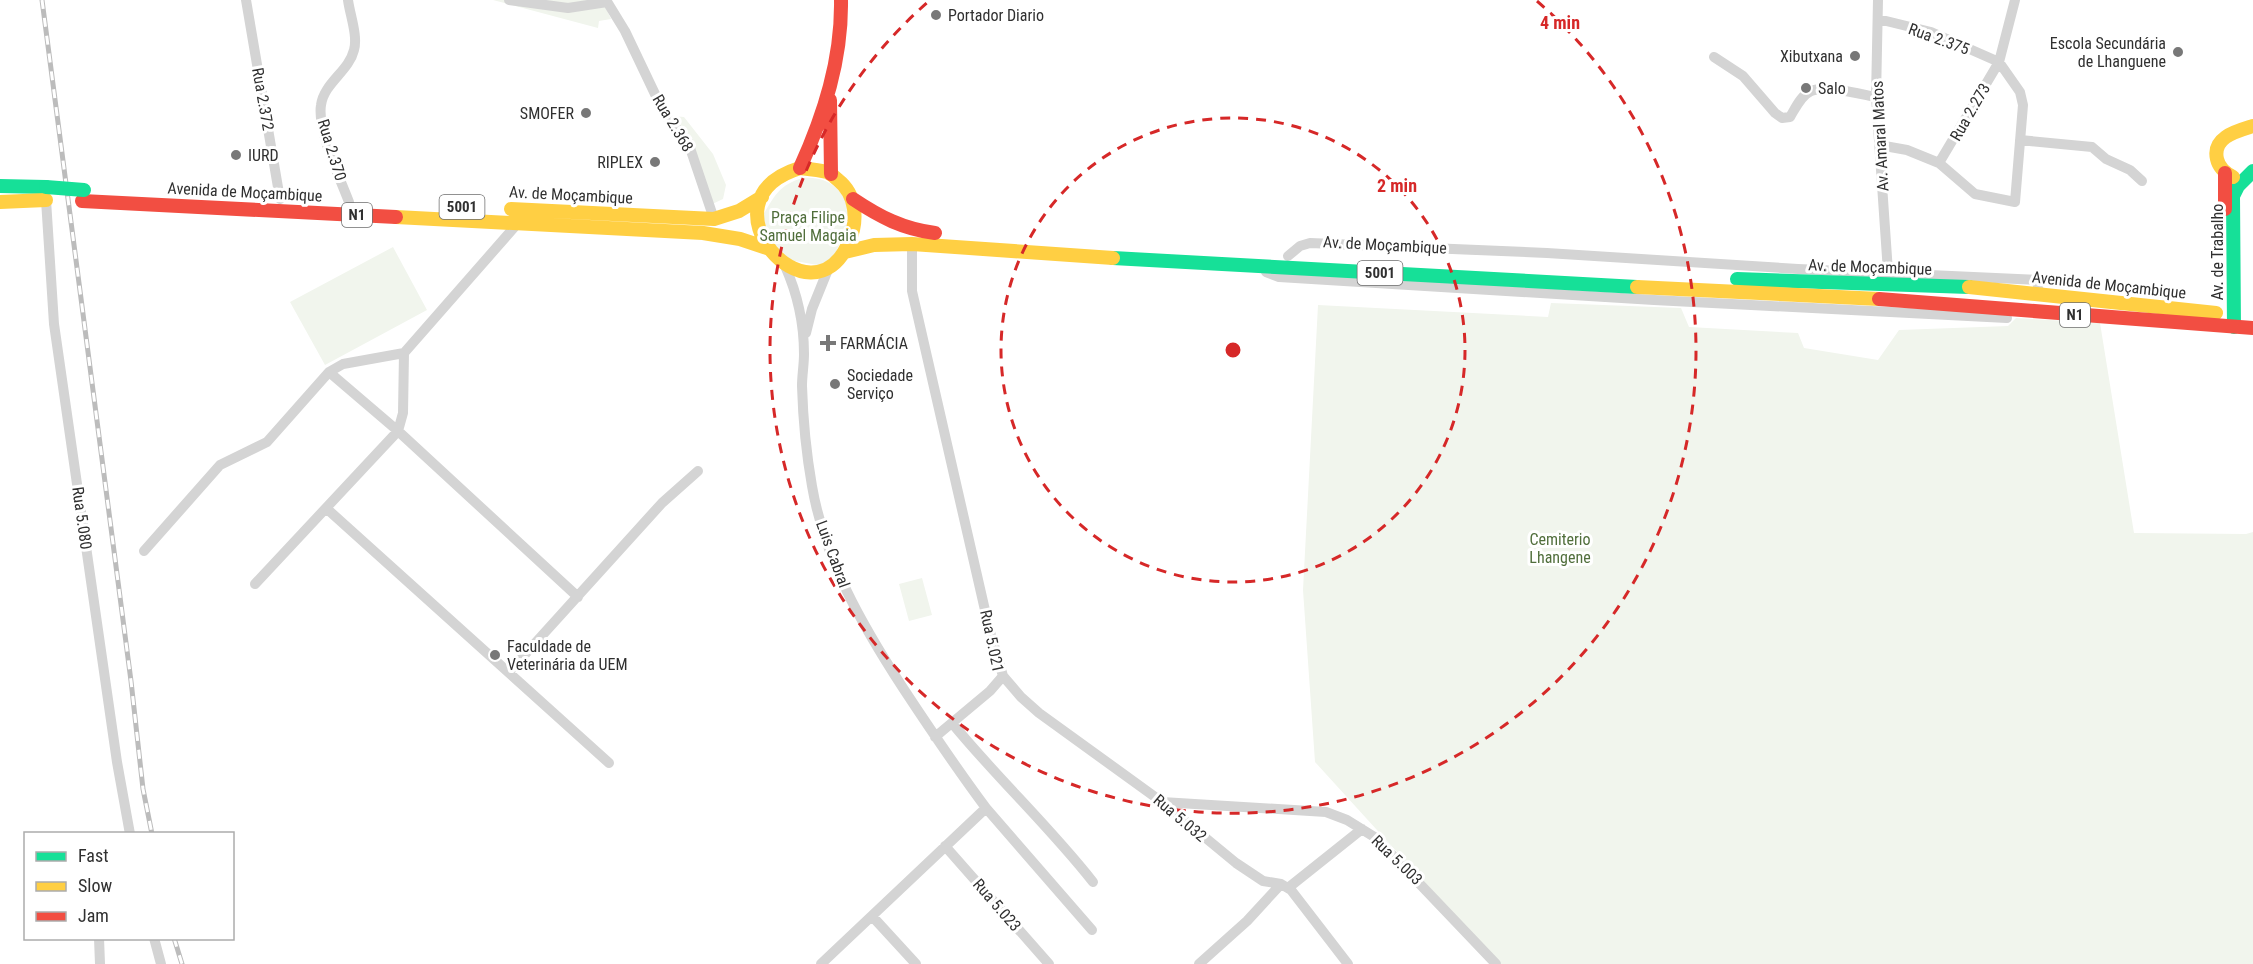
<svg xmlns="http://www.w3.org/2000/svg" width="2253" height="964" viewBox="0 0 2253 964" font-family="'Roboto Condensed',sans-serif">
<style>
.green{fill:#f1f5ed}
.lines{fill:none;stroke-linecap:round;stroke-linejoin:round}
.street{stroke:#d4d4d4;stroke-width:10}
.fast{stroke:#16e098;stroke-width:14}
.slow{stroke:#ffcf43;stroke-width:14}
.jam{stroke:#f24e42;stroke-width:14}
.rail-casing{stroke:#bcbcbc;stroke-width:5}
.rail{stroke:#fff;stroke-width:3;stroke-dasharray:9;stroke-linecap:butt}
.fast-bridge{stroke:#16e098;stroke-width:14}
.ring{fill:none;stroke:#d62828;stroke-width:3;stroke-dasharray:10 8}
.poi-dot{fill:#787878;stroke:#fff;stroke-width:2}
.labels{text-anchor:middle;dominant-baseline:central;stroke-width:6;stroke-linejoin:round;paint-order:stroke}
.shield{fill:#fff;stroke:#6e6e6e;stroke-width:1.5}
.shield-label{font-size:15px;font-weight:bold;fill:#303030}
.poi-label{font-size:16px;fill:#303030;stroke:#fff;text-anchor:start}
.street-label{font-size:16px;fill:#303030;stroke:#fff}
.park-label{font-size:16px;fill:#506e3b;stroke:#fff}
.centre{fill:#d62828;stroke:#fff;stroke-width:3}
.ring-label{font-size:18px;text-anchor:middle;font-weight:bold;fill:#d62828;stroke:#fff;stroke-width:6;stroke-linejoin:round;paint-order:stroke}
</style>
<rect width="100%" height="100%" fill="#fff"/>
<path class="green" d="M493 0H602L611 19 599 21 598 28Z
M672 116 684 117 713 154 726 185 723 199 706 207 695 163Z
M803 178C831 176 841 191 854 212L829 267 772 257 762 217C774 197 778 185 803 178Z
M393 247 427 310 325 365 290 302Z
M1551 303 1681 308 1689 327 1798 333 1804 348 1878 360 1899 330 2008 326 2016 318 2100 323 2134 533 2246 534 2253 532V964H1499L1315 762 1303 590 1318 305 1548 317Z
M922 578 932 615 909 621 899 584Z"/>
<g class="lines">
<path class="street" d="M246 0 280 199
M348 0C350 15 358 36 354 50 349 71 324 83 321 105 317 130 340 178 349 202
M509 0 568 8 607 2
M606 0 625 31 665 115 688 142 714 219
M1878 0 1876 97 1888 272
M1878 19 1931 32 1999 62 2020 92 2023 105 2015 202 1975 194 1939 163
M1714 57 1743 76 1775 113 1782 118 1790 117C1795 109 1801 95 1811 91 1826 85 1860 94 1876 97
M2020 140 2092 147 2106 159 2130 170 2142 181
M1879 145 1907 150 1939 163 1999 62 2015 0
M46 200 54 324 117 762 130 834
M912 244V291L990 632 1003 676 1021 697 1039 713 1162 802 1236 863 1263 881 1281 884 1291 890 1348 964
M1288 256 1300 246 1310 243 1547 253 1798 269 2037 280 2039 294
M785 266C798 295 804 322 804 354 804 365 802 375 802 386 803 420 806 452 812 486 825 561 862 625 903 688 930 729 957 769 986 808L821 964
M1266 272 1279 277 1654 300 2007 318
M806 333 812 309 829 267
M329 372 398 431 578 597
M326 508 609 763
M144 551 220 465 267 442 329 372 343 364 404 353 518 223
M255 584 398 431 403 413 404 353
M509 672 662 503 698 471
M952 723C997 778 1049 826 1093 882
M935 737 990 691 1003 676
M1162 802 1326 812 1347 820 1376 838 1496 964
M986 808 1092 930
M945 846 1049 964
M1288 888 1362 829
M872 916 916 964
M99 938 100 964
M154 938 161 964
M1199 964 1247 921 1281 884"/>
<path class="fast" d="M0 186 46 187
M1113 258 1637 287
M1737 279 1969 287
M2234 327 2233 196 2238 186 2253 171"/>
<path class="slow" d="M800 168C809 169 819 170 827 172 831 174 835 177 838 180 857 195 858 221 849 242 811 331 695 200 800 168Z
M2233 177C2225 173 2219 168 2217 159 2212 137 2237 131 2253 126
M0 202 46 200
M511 209 714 219 739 211 762 197
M396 217 703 233 740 239 770 249
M845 252 874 245 912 244 1113 258
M1637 287 1879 299
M1969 287 2216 313"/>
<path class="jam" d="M830 100 831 174
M800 168C824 115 842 59 841 0
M2225 173V209
M853 199C880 217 903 229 935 233
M82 201 396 217
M1879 299 2253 328"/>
<defs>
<path id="rail" d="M42 0 131 681 143 789 152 834
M174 938 182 964"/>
</defs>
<use href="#rail" class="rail-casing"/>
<use href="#rail" class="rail"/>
<path class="fast-bridge" d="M46 187 84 190"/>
</g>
<g class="ring">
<circle cx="1233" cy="350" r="232"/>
<path d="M1537 1A463 463 0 1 1 929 1"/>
</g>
<g class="poi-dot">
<circle cx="936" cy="15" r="6"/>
<circle cx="2178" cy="52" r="6"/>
<circle cx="1855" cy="56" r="6"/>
<circle cx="1806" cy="88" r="6"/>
<circle cx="586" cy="113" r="6"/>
<circle cx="236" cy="155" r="6"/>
<circle cx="655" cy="162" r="6"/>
<path d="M825 334h6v6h6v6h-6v6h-6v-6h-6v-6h6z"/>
<circle cx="835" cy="384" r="6"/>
<circle cx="495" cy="655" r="6"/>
</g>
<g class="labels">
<g class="shield">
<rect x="439.5" y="195" width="45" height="24" rx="4.5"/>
<rect x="342" y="203" width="30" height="24" rx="4.5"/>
<rect x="1357.5" y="261" width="45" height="24" rx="4.5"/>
<rect x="2060" y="303" width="30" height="24" rx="4.5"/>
</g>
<g class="shield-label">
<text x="462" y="207">5001</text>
<text x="357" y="215">N1</text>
<text x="1380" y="273">5001</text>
<text x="2075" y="315">N1</text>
</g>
<g class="poi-label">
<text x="948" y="15">Portador Diario</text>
<text x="2166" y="43" text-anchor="end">Escola Secundária<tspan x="2166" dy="18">de Lhanguene</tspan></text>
<text x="1843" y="56" text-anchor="end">Xibutxana</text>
<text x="1818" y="88">Salo</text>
<text x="574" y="113" text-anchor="end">SMOFER</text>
<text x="248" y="155">IURD</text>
<text x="643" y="162" text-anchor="end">RIPLEX</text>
<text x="840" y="343">FARMÁCIA</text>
<text x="847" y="375">Sociedade<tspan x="847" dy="18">Serviço</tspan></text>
<text x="507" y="646">Faculdade de<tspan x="507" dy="18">Veterinária da UEM</tspan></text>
</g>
<g class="street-label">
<text transform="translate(1939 39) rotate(20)">Rua 2.375</text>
<text transform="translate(263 99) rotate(80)">Rua 2.372</text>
<text transform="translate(1970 112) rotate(-60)">Rua 2.273</text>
<text transform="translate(673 123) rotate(59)">Rua 2.368</text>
<text transform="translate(1880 136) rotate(-93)">Av. Amaral Matos</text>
<text transform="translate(332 150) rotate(73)">Rua 2.370</text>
<text transform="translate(245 192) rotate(3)">Avenida de Moçambique</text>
<text transform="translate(571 195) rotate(3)">Av. de Moçambique</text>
<text transform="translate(1385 245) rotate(3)">Av. de Moçambique</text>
<text transform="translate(2217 252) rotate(-90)">Av. de Trabalho</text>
<text transform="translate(1870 267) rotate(2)">Av. de Moçambique</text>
<text transform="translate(2109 285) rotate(6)">Avenida de Moçambique</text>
<text transform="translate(82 518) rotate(82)">Rua 5.080</text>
<text transform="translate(833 554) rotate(70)">Luis Cabral</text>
<text transform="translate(992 641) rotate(78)">Rua 5.021</text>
<text transform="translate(1180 818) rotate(40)">Rua 5.032</text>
<text transform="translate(1397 860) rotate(44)">Rua 5.003</text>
<text transform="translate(997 905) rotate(49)">Rua 5.023</text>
</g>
<g class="park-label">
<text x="808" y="217">Praça Filipe<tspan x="808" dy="18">Samuel Magaia</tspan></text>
<text x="1560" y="539">Cemiterio<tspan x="1560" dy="18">Lhangene</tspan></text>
</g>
</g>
<circle cx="1233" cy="350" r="9" class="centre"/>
<g class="ring-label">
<text x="1560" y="29">4 min</text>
<text x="1397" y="192">2 min</text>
</g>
<rect x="24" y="832" width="210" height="108" fill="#ffffff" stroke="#acacac" stroke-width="1.5"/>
<rect x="36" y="852" width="30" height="9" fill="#16e098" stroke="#acacac" stroke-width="1.5"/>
<text x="78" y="862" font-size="18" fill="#303030">Fast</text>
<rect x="36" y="882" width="30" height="9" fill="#ffcf43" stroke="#acacac" stroke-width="1.5"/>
<text x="78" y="892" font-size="18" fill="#303030">Slow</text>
<rect x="36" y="912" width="30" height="9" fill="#f24e42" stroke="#acacac" stroke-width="1.5"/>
<text x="78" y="922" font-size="18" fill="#303030">Jam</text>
</svg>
